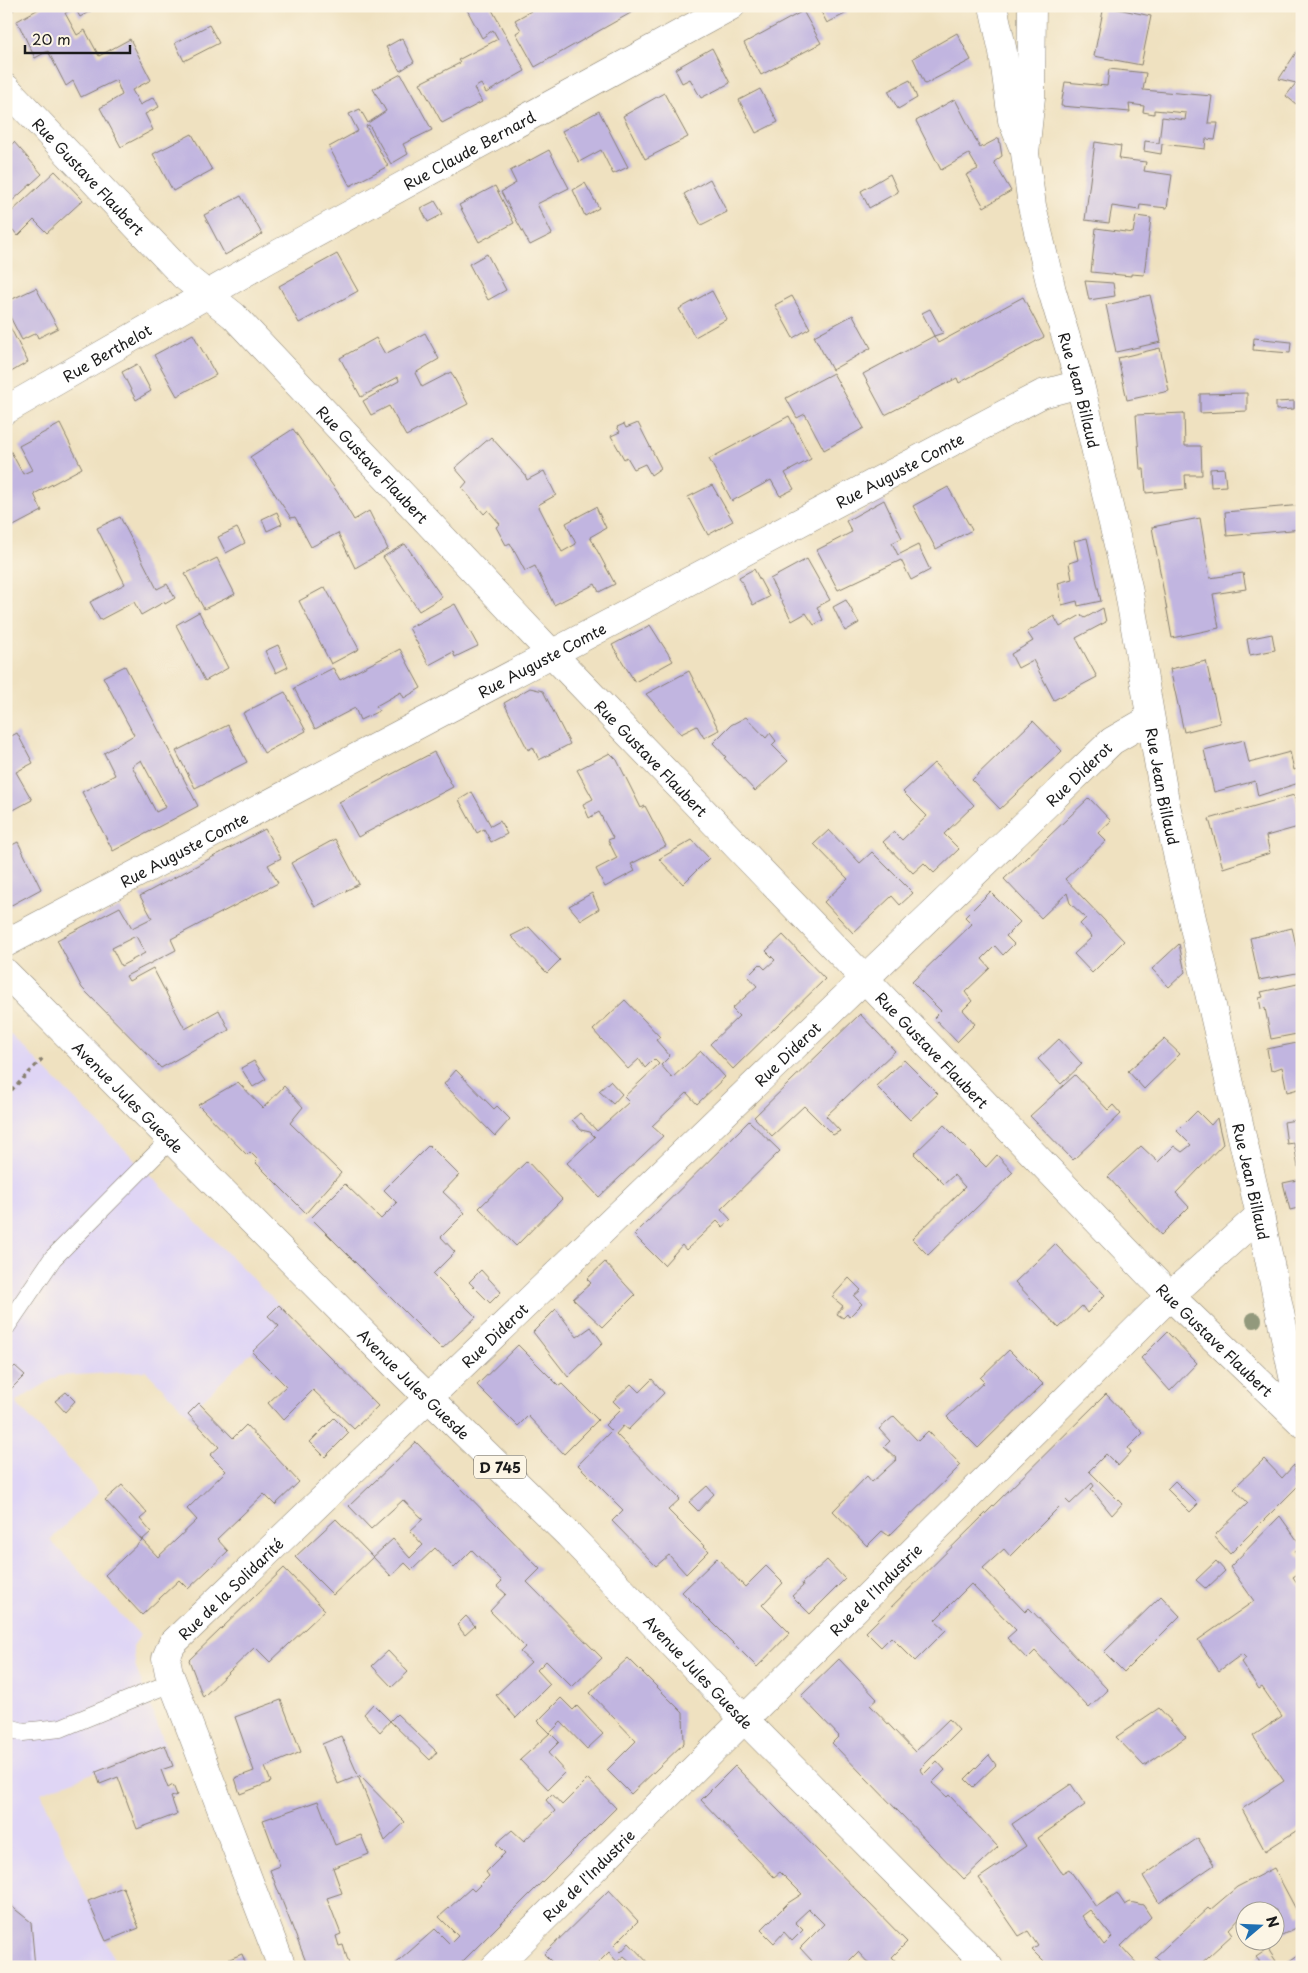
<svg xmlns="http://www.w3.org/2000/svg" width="1308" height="1973" viewBox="0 0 1308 1973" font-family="'Playpen Sans',sans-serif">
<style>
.built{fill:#dfd5f5}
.building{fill:#c1b5e0;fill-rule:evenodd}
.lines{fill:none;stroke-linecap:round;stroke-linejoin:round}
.lane-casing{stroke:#867e6e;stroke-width:19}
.street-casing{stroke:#867e6e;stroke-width:29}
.primary-casing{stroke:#867e6e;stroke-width:29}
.path{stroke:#867e6e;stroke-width:3;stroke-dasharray:4 4;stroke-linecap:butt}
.lane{stroke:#fff;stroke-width:18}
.street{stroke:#fff;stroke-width:28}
.primary{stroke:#fff;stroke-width:28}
.tree{fill:#92997c}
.labels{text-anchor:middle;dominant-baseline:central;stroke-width:5;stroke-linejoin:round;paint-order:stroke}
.shield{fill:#fcf5e5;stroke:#5f5d58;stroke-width:1}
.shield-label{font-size:14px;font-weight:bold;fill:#1c1c1c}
.street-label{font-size:15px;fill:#1c1c1c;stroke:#fcf5e5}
</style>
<rect width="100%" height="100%" fill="#fcf5e5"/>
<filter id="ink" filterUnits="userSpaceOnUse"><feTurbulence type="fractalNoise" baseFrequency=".02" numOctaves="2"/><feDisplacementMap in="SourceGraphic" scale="10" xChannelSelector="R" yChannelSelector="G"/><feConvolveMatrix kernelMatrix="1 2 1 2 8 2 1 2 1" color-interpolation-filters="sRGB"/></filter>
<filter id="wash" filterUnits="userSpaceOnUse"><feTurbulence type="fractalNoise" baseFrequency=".0096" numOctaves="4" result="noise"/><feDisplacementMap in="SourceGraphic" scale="20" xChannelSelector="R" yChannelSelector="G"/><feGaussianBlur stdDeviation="1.12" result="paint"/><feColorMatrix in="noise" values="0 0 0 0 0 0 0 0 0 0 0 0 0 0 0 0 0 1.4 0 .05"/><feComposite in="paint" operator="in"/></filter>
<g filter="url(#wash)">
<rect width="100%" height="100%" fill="#efe1c0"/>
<path class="built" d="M6 1030 279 1305 268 1316 279 1326 188 1414 146 1371 58 1376 15 1402 99 1492 50 1540 140 1635 133 1647 136 1668 165 1745 41 1793 117 1967H6Z"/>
<g id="blocks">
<path class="building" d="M6 6H17L6 18Z
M44 6H99L80 17 75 8 65 13 77 35 85 30 99 56 130 39 151 80 132 90 140 105 154 97 159 107 145 114 153 130 121 147 100 108 122 95 116 80 81 97 73 81 66 86 48 51 35 58 17 21Z
M465 6H490L525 71 486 93 481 84 474 88 482 102 442 123 420 83 460 63 458 60 498 39 493 30 482 38Z
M533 6H643L535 67 516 33 521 30 515 20 531 11 530 8Z
M818 6H843L847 13 827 23Z
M1104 6 1151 16 1141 65 1094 56Z
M803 11 821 43 761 75 744 43Z
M209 25 219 43 184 61 175 43Z
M957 33 971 60 925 84 913 58Z
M402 38 414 62 400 71 386 47Z
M712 48 730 83 701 98 690 79 682 83 675 69Z
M1297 51 1302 52V96L1296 104 1286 96 1296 83 1279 79Z
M1109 69 1146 73 1143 90 1212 96 1208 123H1218L1215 140 1206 139 1205 149 1162 144 1161 154 1144 151 1145 141 1159 143 1162 117 1185 120 1186 113 1154 110V114L1143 112 1144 106 1129 104 1130 112 1061 106 1065 82 1107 86Z
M401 74 432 130 403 144 408 154 391 164 369 125 366 126 388 166 350 186 329 147 358 131 349 114 360 109 368 123 386 111 373 89Z
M910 80 917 98 898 109 888 91Z
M760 89 778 122 756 133 739 100Z
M664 93 688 137 645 159 623 116Z
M955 99 980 148 999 138 1002 156 994 162 1011 191 984 207 966 175 978 169 969 154 941 170 916 121Z
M599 111 628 167 613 174 601 150 579 162 562 131Z
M192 134 212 170 173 191 153 154Z
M14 142 42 174 11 202 6 197V150Z
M1095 142 1121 146 1119 159 1146 162 1144 171 1172 175 1167 208 1140 205 1139 210 1112 206 1109 223 1085 220Z
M549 150 569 188 537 204 552 234 530 245 501 192 516 183 510 171Z
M55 171 83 200 47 233 34 220 18 236 13 230 6 236V217Z
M890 174 898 192 869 208 861 191Z
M710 179 727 212 701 225 684 194Z
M585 183 599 208 585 216 573 190Z
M495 186 514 223 479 242 459 205Z
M241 196 262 234 225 255 204 215Z
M435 201 443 214 428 222 421 208Z
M1136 216 1151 218 1144 275 1131 274V276L1091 272 1096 228 1133 233Z
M337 254 358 291 299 323 279 286Z
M487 254 506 290 488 300 469 264Z
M1085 281 1113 283 1115 296 1089 300Z
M36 288 58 328 38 338 36 333 22 340 6 309V302Z
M712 291 727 319 695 337 679 309Z
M1150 295 1161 342 1116 352 1106 305Z
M792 296 810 328 793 338 775 305Z
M1023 297 1044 337 959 383 957 378 885 415 863 374 934 336 922 313 930 309 943 333 934 336 938 343Z
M853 315 871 348 832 370 814 336Z
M9 325 28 362 6 375V326Z
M425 333 439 359 415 373 422 387 451 372 468 404 406 436 389 406 371 415 363 401 399 381 398 377 361 397 340 358 376 338 385 354Z
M193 334 216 375 177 396 154 355Z
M1254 338 1291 342 1290 353 1253 350Z
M1160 348 1169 391 1127 400 1118 358Z
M137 364 151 391 136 400 122 372Z
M833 373 864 428 824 450 805 414 797 418 786 398Z
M1247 393V411L1200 413V394Z
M1294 401V409L1276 410V402Z
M1184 413 1185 446H1201L1202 475H1185L1186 489 1146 493 1144 469H1140L1136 415Z
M789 416 811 459 785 473 794 489 780 496 771 480 732 501 709 459Z
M638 423 661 468 651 475 645 464 634 469 627 457 624 459 611 436 620 432 617 427 624 424 626 428Z
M60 424 82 468 34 494 42 511 6 530V452L10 450 23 474 32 470 19 446Z
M293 429 338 493 354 520 369 511 388 549 355 568 338 533 311 547 295 517 291 518 250 457Z
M491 437 525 475 527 480 544 471 556 495 538 505 562 552 576 544 566 523 596 507 606 528 590 537 615 584 599 592 595 584 554 605 535 566 525 571 510 543 506 545 496 527 500 524 488 510 484 514 462 488 467 482 455 468Z
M1224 468 1226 486 1211 487 1210 469Z
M712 485 733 521 708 535 688 497Z
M948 487 972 530 936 549 913 506Z
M884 500 902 538 892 543 898 555 918 545 930 570 911 580 901 560 838 590 817 550 852 532 846 521Z
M1302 505V529L1227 536 1225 512Z
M277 512 282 524 267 531 262 519Z
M120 517 157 589 167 584 175 598 165 604 164 602 141 615 134 602 100 620 90 602 125 584 97 528Z
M1200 518 1210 578 1243 573 1246 589 1213 594 1219 628 1172 638 1152 527Z
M237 528 245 543 226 553 218 537Z
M1087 538 1101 601 1078 606 1077 601 1062 605 1058 583 1072 579 1069 563 1078 560 1074 541Z
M405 544 442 597 419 611 383 557Z
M217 558 235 594 204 609 185 574Z
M807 559 830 600 817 607 823 620 814 625 806 613 792 621 770 579Z
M754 569 769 597 753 605 739 577Z
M325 587 359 649 331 664 299 601Z
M846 600 859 623 845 631 833 607Z
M455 604 478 646 455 657 453 652 429 665 409 628Z
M1103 608 1106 622 1076 638 1097 677 1054 700 1033 660 1018 668 1011 654 1033 641 1027 632 1054 616 1060 627 1081 615 1085 618Z
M199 612 228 668 205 681 176 625Z
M650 625 673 661 635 682 612 645Z
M1272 634 1275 650 1250 655 1247 639Z
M278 645 288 667 276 673 265 651Z
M400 649 421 688 404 698 401 692 376 706 379 711 360 720 355 708 315 729 294 688 333 668 340 680Z
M1206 661 1220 723 1184 732 1170 669Z
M125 666 198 806 113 851 82 792 115 775 104 753 134 735 103 677ZM141 760 166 807 156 812 132 766Z
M689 671 719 730 704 738 697 726 681 734 646 694Z
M530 688 543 691 570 744 539 760 533 747 528 750 504 703Z
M285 692 306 731 264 753 243 713Z
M746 717 766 738 770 733 776 741 772 745 788 761 755 791 724 758 726 757 713 743 731 725Z
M1033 721 1062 751 1000 809 972 780Z
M228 725 247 762 195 788 176 751Z
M17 733 33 763 16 772 32 800 6 814V739Z
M1244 740 1249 763 1290 752 1294 770 1302 767V782L1258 796 1255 781 1214 792 1204 750Z
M434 752 453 787 358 837 339 802Z
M610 753 617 760 641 808 645 806 666 846 631 864 635 871 605 887 596 869 617 858 608 840 613 838 599 812 589 818 583 804 593 799 577 770Z
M934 763 974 805 944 834 959 849 934 873 924 863 913 873 883 842 894 832 902 840 927 816 903 792Z
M472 792 491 826 500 821 507 834 491 842 484 829 477 833 459 800Z
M1294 795 1302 826 1266 836 1270 853 1223 868 1209 819Z
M1089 798 1111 821 1098 833 1106 841 1065 879 1124 941 1092 973 1074 954 1092 937 1080 924 1086 918 1070 903 1067 893 1041 918 1004 879Z
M265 829 281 858 268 865 278 883 171 939 176 950 126 976 129 981 153 968 185 1029 219 1010 229 1030 161 1068 82 988 57 940 120 907 132 928 152 918 140 896ZM136 936 145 953 121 966 112 948Z
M829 830 860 863 872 852 913 893 900 905 892 896 853 933 824 902 848 879 814 844Z
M335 839 359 884 315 907 291 863Z
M692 840 709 858 683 884 659 859Z
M18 842 41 889 6 908V848Z
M990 892 1020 922 1006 936 1014 944 1003 955 995 946 982 959 990 968 965 992 972 1001 963 1010 975 1024 957 1042 934 1018 941 1011 912 982 972 924 965 917Z
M592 893 599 909 581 920 569 906Z
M529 927 560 960 547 973 511 936Z
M1292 928 1302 972 1259 980 1250 938Z
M783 935 825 979 733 1069 710 1044 739 1016 732 1009 757 986 748 976 760 964 765 969 775 960 766 951Z
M1179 944 1185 972 1169 987 1152 969Z
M1302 983V1033L1271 1039 1265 1008 1261 1009 1259 998 1263 997 1261 992Z
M625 1000 660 1037 656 1040 670 1056 661 1065 672 1078 701 1051 725 1077 697 1104 687 1093 652 1126 663 1136 599 1197 567 1163 595 1137 590 1132 581 1130 572 1120 580 1113 597 1131 629 1102 624 1097 659 1064 654 1059 645 1068 639 1059 628 1069 593 1030Z
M860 1014 895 1051 826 1116 840 1131 833 1135 804 1106 772 1136 754 1117Z
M1059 1039 1082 1064 1061 1084 1038 1059Z
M1164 1039 1180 1054 1144 1089 1128 1071Z
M1302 1042V1088L1287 1092 1282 1067 1271 1071 1267 1049Z
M904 1060 938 1094 910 1120 876 1086Z
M254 1061 266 1079 253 1087 241 1068Z
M456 1070 494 1109 497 1106 510 1119 495 1136 444 1084Z
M1075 1075 1108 1110 1113 1105 1121 1114 1073 1160 1030 1116Z
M610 1081 622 1094 613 1104 599 1091Z
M238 1082 263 1108 284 1086 303 1107 290 1123 341 1173 306 1213 255 1162 258 1160 250 1152 247 1155 198 1105Z
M1197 1111 1211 1125 1217 1118 1223 1144 1176 1193 1189 1207 1161 1235 1108 1177 1141 1146 1158 1162 1174 1146 1182 1152 1191 1145 1177 1131Z
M1302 1119V1167H1298L1294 1143 1287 1144 1284 1122Z
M749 1121 780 1151 721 1209 731 1220 723 1227 717 1221 686 1250 682 1245 664 1265 634 1235Z
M944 1125 986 1167 997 1155 1013 1172 928 1255 912 1239 965 1187 954 1175 944 1184 914 1154Z
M429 1145 459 1175 443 1192 465 1213 441 1237 455 1252 433 1274 476 1317 442 1349 311 1218 345 1184 381 1219 397 1203 384 1190Z
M527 1161 562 1199 516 1246 479 1208Z
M1302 1179V1207L1290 1210 1283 1183Z
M1055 1244 1105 1295 1087 1313 1082 1306 1059 1328 1015 1282Z
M605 1262 635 1295 603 1327 573 1299 591 1283 587 1279Z
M481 1270 501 1292 490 1303 469 1282Z
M849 1278 861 1290 854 1296 862 1304 849 1317 847 1314 843 1318 837 1314 843 1306 832 1297Z
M279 1305 378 1406 354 1429 313 1390 283 1420 268 1403 286 1386 252 1352 279 1326 268 1316Z
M556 1309 577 1337 591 1327 603 1343 568 1377 533 1332Z
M1167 1332 1197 1363 1170 1391 1141 1358Z
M518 1345 559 1386 562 1384 598 1420 564 1454 528 1416 518 1426 477 1385Z
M1009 1350 1043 1384 978 1448 947 1417 984 1382 980 1378Z
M15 1366 25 1375 6 1394V1375Z
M652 1379 664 1393 628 1430 623 1426 616 1434 680 1499 668 1510 709 1551 686 1574 669 1555 656 1566 612 1521 623 1510 578 1465 611 1431 605 1425 621 1409 613 1401 631 1384 639 1392Z
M66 1392 75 1401 65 1412 55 1401Z
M1106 1394 1143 1433 1128 1448 1131 1452 1118 1466 1106 1454 1089 1471 1122 1504 1112 1515 1091 1489 1094 1486 1092 1483 1070 1504 1066 1500 1010 1556 1004 1549 983 1568 1025 1612 1029 1608 1108 1690 1089 1708 1035 1651 1027 1659 1007 1638 1016 1630 971 1584 935 1620 946 1630 915 1661 891 1637 881 1647 866 1632Z
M199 1403 233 1438 246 1425 299 1482 275 1505 264 1494 217 1539 228 1551 188 1589 179 1580 142 1615 105 1575 142 1540 158 1557 197 1520 187 1509 226 1471 210 1455 219 1447 188 1414Z
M894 1416 918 1441 928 1431 961 1465 889 1536 882 1531 867 1546 833 1511 867 1476 872 1482 897 1459 884 1447 890 1441 879 1429Z
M334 1418 349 1433 325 1457 310 1442Z
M416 1442 540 1569 527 1582 602 1658 572 1687 546 1661 537 1670 550 1684 516 1718 496 1695 531 1662 520 1652 525 1647 490 1611 506 1594 497 1586 502 1581 472 1550 454 1568 435 1548 412 1570 405 1563 391 1576 373 1557 333 1595 295 1557 336 1519 373 1557 393 1539 410 1558 423 1545 410 1531 423 1519 403 1500 371 1529 349 1506Z
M1264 1459 1282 1478 1294 1465 1298 1486 1230 1554 1214 1536 1248 1503 1234 1488Z
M1175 1481 1198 1504 1190 1512 1167 1489Z
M122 1485 147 1513 140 1519 151 1532 142 1540 105 1500Z
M707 1486 714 1494 698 1511 689 1502Z
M1280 1516 1302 1547 1295 1552 1302 1562V1571L1293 1577 1302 1590V1827L1265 1851 1242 1809 1284 1781 1253 1736 1282 1716 1262 1687 1259 1689 1241 1662 1246 1658 1242 1654 1219 1671 1198 1640 1254 1601 1230 1567Z
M717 1558 745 1587 766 1566 783 1583 762 1605 790 1633 757 1667 682 1592Z
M827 1560 845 1579 810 1614 792 1596 803 1586 802 1583Z
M1216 1561 1225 1571 1206 1589 1196 1580Z
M284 1568 325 1610 270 1662 255 1647 203 1697 189 1660Z
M1161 1596 1180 1616 1124 1672 1104 1652Z
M466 1616 475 1626 465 1635 457 1625Z
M388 1651 408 1672 392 1687 372 1666Z
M628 1658 683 1713 684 1743 631 1794 607 1770 636 1741 590 1693Z
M839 1659 877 1699 870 1705 915 1752 949 1719 959 1730 920 1769 924 1774 937 1761 945 1770 932 1783 947 1797 949 1795 998 1847 964 1879 832 1743 839 1736 801 1696Z
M561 1698 573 1710 577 1706 603 1734 587 1749 561 1722 550 1733 538 1721Z
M281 1700 301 1752 265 1767 271 1782 240 1794 235 1778 254 1771 235 1717Z
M373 1704 390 1721 397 1714 437 1752 430 1760 390 1721 380 1732 364 1714Z
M1159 1708 1186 1737 1144 1766 1116 1737Z
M550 1733 559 1742 548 1753 565 1772 548 1789 520 1760Z
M341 1736 357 1773 405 1822 385 1841 358 1776 338 1784 322 1744Z
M165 1745 173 1766 161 1770 168 1788 173 1785 177 1795 171 1797 177 1814 137 1829 118 1777 100 1784 96 1772Z
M989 1755 996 1765 973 1787 965 1779Z
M735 1766 907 1942 892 1957 901 1967H872L858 1952 843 1967H806L812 1961 800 1948 824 1924 809 1909 795 1922 803 1930 792 1941 784 1932 774 1943 761 1930 788 1903 802 1894 780 1872 774 1877 701 1800Z
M588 1779 616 1808 457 1967H392L435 1929 450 1944 458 1936 439 1917 471 1888 474 1891 489 1876 486 1872 505 1853 496 1844 512 1830 524 1841 555 1811 546 1800 552 1794 562 1805Z
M1071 1784 1085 1805 1038 1838 1062 1873 1069 1869 1096 1907 1117 1893 1125 1905 1130 1902 1143 1905 1151 1917 1121 1946 1140 1967H1049L1032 1950 1038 1946 1028 1931 1019 1936 979 1878 1026 1846 1012 1824ZM1090 1910 1112 1937 1104 1945 1082 1916Z
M318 1801 335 1845 361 1835 369 1854 333 1868 342 1893 327 1898 341 1934 336 1936 339 1946 343 1945 349 1964 341 1967H308L270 1870 280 1866 263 1820Z
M1198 1838 1214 1865 1159 1903 1143 1876Z
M1274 1868 1299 1915 1302 1913V1925L1276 1938V1910H1246V1919L1242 1915 1229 1929 1233 1934 1197 1967H1166L1155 1957 1208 1908 1210 1910 1237 1887Z
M123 1887 139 1928 106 1941 88 1901Z
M609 1890 638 1921 614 1945 621 1952 629 1943 652 1967H636L624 1956 617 1962 609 1952 594 1967H551L554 1964 544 1954Z
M6 1902 31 1922 35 1967H6Z
M1268 1949 1276 1961 1264 1967 1256 1957Z
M1302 1952V1967H1281Z
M242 1954 247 1967H210Z"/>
</g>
</g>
<g filter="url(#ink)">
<use href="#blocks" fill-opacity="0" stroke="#867e6e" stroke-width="1"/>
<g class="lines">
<defs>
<path id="lane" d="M6 1327 53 1258 171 1139
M6 1727 23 1732 61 1728 173 1682"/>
<g id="street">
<path d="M993 6 1003 52 1012 120 1022 145"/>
<path id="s1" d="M1032 6 1031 97 1025 153 1032 206 1052 291 1080 384 1128 587 1165 801 1260 1215 1302 1420"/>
<path id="s2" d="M6 88 184 276 234 316 553 655 1170 1296 1302 1423"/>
<path id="s3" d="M6 410 267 260 731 6"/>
<path id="s4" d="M6 943 1042 394 1080 384"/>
<path id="s5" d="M282 1967 169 1673 166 1658 172 1644 1112 741 1150 719"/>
<path id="s6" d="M495 1967 1170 1296 1260 1215"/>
</g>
<g id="primary">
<path id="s7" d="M6 973 400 1370 569 1535 745 1720 989 1967"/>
</g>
</defs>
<use href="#lane" class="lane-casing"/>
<use href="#street" class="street-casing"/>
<use href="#primary" class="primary-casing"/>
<path class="path" d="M6 1096 44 1057"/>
<use href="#lane" class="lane"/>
<use href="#street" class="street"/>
<use href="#primary" class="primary"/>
</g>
<circle class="tree" cx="1254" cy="1320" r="8"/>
</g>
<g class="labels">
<rect class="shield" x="474" y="1455.5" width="52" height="23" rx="4"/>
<g class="shield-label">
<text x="500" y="1467">D 745</text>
</g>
<g class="street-label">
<text stroke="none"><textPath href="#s3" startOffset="531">Rue Claude Bernard</textPath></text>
<text stroke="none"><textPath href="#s2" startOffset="121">Rue Gustave Flaubert</textPath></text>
<text stroke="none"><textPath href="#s3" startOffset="116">Rue Berthelot</textPath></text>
<text stroke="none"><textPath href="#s1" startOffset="391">Rue Jean Billaud</textPath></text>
<text stroke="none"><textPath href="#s2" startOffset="526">Rue Gustave Flaubert</textPath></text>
<text stroke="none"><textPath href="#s4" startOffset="1011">Rue Auguste Comte</textPath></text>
<text stroke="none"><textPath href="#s4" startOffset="606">Rue Auguste Comte</textPath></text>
<text stroke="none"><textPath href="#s2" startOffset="931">Rue Gustave Flaubert</textPath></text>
<text stroke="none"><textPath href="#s5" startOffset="1602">Rue Diderot</textPath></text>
<text stroke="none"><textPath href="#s1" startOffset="796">Rue Jean Billaud</textPath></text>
<text stroke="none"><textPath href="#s4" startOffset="201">Rue Auguste Comte</textPath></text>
<text stroke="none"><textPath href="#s2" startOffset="1336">Rue Gustave Flaubert</textPath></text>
<text stroke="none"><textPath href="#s5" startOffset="1198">Rue Diderot</textPath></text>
<text stroke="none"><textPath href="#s7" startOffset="174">Avenue Jules Guesde</textPath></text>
<text stroke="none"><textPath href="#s1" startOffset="1201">Rue Jean Billaud</textPath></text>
<text stroke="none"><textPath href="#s5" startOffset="792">Rue Diderot</textPath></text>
<text stroke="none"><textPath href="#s2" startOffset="1741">Rue Gustave Flaubert</textPath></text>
<text stroke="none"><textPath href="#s7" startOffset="579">Avenue Jules Guesde</textPath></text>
<text stroke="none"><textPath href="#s5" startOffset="426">Rue de la Solidarité</textPath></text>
<text stroke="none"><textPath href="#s6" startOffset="536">Rue de l'Industrie</textPath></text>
<text stroke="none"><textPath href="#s7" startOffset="984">Avenue Jules Guesde</textPath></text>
<text stroke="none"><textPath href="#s6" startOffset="131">Rue de l'Industrie</textPath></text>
</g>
</g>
<rect width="1308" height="1973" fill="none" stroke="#fcf5e5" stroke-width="25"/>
<g transform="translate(1260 1926) rotate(71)"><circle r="24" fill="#fcf5e5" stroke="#a29e95"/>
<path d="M0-4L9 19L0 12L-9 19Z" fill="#1f6fb2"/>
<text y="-8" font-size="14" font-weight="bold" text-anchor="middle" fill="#1c1c1c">N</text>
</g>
<path d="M25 45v8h105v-8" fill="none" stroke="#1c1c1c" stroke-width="2.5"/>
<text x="32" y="45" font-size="15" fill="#1c1c1c" stroke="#fcf5e5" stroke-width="4" paint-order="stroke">20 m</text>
</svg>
